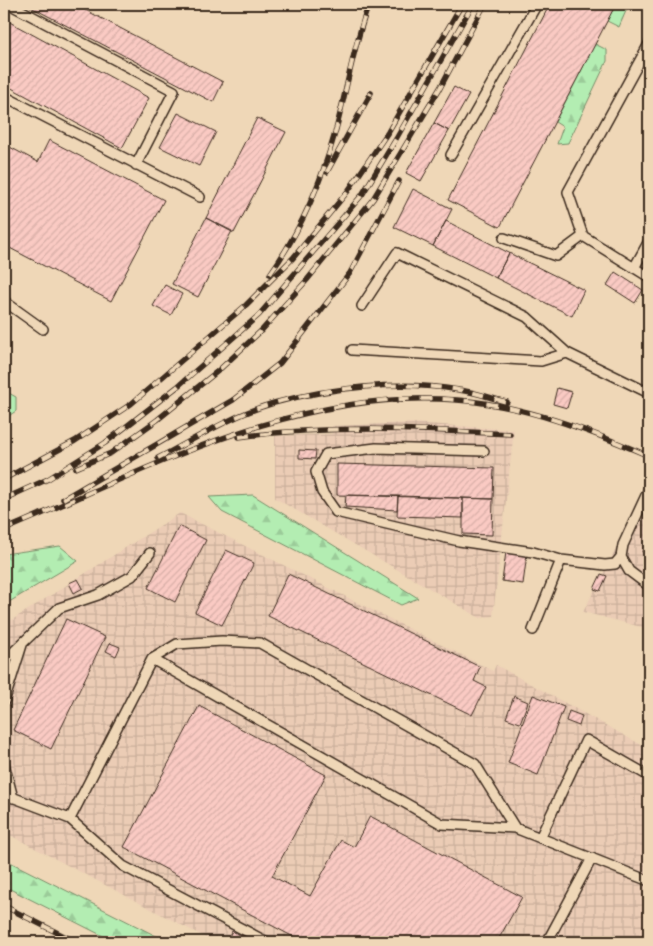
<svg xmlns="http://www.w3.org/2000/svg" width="653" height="946" viewBox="0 0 653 946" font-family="'Playpen Sans',sans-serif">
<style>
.industrial{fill:url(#industrial-grid)}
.forest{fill:url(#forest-firs);stroke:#778c68}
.building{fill:url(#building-hatch);stroke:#3b2a1e}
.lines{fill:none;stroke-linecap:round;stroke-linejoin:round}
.lane-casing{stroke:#3b2a1e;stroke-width:12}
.lane{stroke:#efd7b7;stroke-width:9}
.rail-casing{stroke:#3b2a1e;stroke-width:5.5}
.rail{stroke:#efd7b7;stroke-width:4;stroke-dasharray:11;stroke-linecap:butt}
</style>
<defs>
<pattern id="industrial-grid" width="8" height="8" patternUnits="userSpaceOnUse" patternTransform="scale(1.25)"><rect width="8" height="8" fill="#ebccb5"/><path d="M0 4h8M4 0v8" fill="none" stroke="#caaf9b"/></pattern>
<pattern id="forest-firs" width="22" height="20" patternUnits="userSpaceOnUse" patternTransform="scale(1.25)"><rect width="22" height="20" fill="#b3edb2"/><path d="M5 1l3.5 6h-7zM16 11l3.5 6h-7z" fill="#9bcb99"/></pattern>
<pattern id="building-hatch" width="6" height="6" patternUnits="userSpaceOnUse" patternTransform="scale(1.25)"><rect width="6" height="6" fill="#facac3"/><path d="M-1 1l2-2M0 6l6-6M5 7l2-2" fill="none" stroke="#d7aea7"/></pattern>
</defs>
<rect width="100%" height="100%" fill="#efd7b7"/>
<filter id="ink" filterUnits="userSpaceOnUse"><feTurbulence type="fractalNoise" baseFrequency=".02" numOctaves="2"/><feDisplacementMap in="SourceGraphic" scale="10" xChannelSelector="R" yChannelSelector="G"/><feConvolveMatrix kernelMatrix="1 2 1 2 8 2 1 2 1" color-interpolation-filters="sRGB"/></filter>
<g filter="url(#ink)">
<path class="industrial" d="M413 423 514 430 493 616 480 618 275 498V436L332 434V426Z
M649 486V629L583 612Z
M180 513 493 671 496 665 649 749V942H214L4 832V625Z"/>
<path class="forest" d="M616 4H629L619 27 607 21Z
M595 44 607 50V61L568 143 557 144 563 127 555 122Z
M5 391 16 397V411L4 419Z
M253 495 418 598 401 605 222 512 209 497Z
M60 546 78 561 4 605V554Z
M4 859 168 942H115L4 886Z"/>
<path class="building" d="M25 4H74L223 82 213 102Z
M550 4H616L500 227 448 200Z
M4 19 149 98 122 148 4 84Z
M454 87 469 95 449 131 434 123Z
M178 113 216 132 199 166 160 147Z
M257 118 286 132 234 233 206 218Z
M434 123 449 131 421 181 406 173Z
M49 140 164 200 111 301 4 245V144L38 162Z
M413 189 452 209 433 246 394 227Z
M206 218 232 231 198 297 172 284Z
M446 221 509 253 496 278 433 246Z
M509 253 584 290 572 316 496 278Z
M615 272 643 290 635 303 607 285Z
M165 285 182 294 171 315 153 306Z
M557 388 572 392 567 408 553 404Z
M299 450 316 451 315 459 299 458Z
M337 464 494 468 493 499 337 495Z
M346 495 398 496 397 510 345 507Z
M398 496 463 498V518L397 516Z
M463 498 493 499 492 535 463 534Z
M179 526 206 540 175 602 148 588Z
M649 532V555L642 552Z
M226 550 254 563 222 625 195 612Z
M506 552 527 554 523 584 502 581Z
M288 574 480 667 474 681 486 687 472 715 268 616Z
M601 574 607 576 600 591 594 589Z
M78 579 83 588 74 593 69 583Z
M66 619 105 637 51 749 13 730Z
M110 643 120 647 116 656 106 651Z
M533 695 564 707 538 775 508 763Z
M514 696 528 702 520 723 506 718Z
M199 706 326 775 272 876 310 896 341 840 354 847 370 816 522 897 497 942H303L124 847Z
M569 711 582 716 579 726 566 721Z
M232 931 250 940 249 942H226Z"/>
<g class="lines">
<defs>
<path id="lane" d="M9 4 174 91 136 165
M649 44 568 192 583 236 649 277
M4 96 200 197
M451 155 537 4
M504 238 556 256 583 236
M634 268 649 241
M4 301 43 329
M362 306 397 253 527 317 567 353 649 393
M352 350 541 361 567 353
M484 451 376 448 326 454 316 472 322 492 336 512 459 541 533 552 561 560 605 565 615 564 621 557 623 545 649 489
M621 557 629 571 649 586
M533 630 561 560
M152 659 442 824 515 828 649 881
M4 661 59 608 98 595 132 576 150 553
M4 702 22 645
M4 764 13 798
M4 794 70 819 123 866 267 942
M70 819 152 659 177 644 222 641 260 643 475 764 515 828
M540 838 586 740 649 776
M547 942 592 858"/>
</defs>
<use href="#lane" class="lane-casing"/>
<use href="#lane" class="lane"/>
<defs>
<path id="rail" d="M327 172 371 93
M270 274C300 232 321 183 335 133 347 90 353 46 369 4
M239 437C329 425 420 429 510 434
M158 458C195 439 234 414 274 403 332 387 400 380 459 390 475 392 491 398 507 402
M76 468 111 453 157 420 219 370 262 330 307 280 373 199 440 88 485 4
M4 479 75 441 131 404 246 305 293 258 348 191 388 132 462 4
M4 499 48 479 105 443 177 387 259 315 362 195 396 139 473 4
M63 499 233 400 280 363 350 273 399 181
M4 530C147 470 297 387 457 400 524 405 588 430 649 456
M4 906 76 942
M4 936 13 942"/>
</defs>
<use href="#rail" class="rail-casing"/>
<use href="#rail" class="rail"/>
</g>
</g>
<rect width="653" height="946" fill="none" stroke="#efd7b7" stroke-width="20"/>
<rect x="10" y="10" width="633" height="926" fill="none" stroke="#3b2a1e" stroke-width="2" filter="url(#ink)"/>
</svg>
